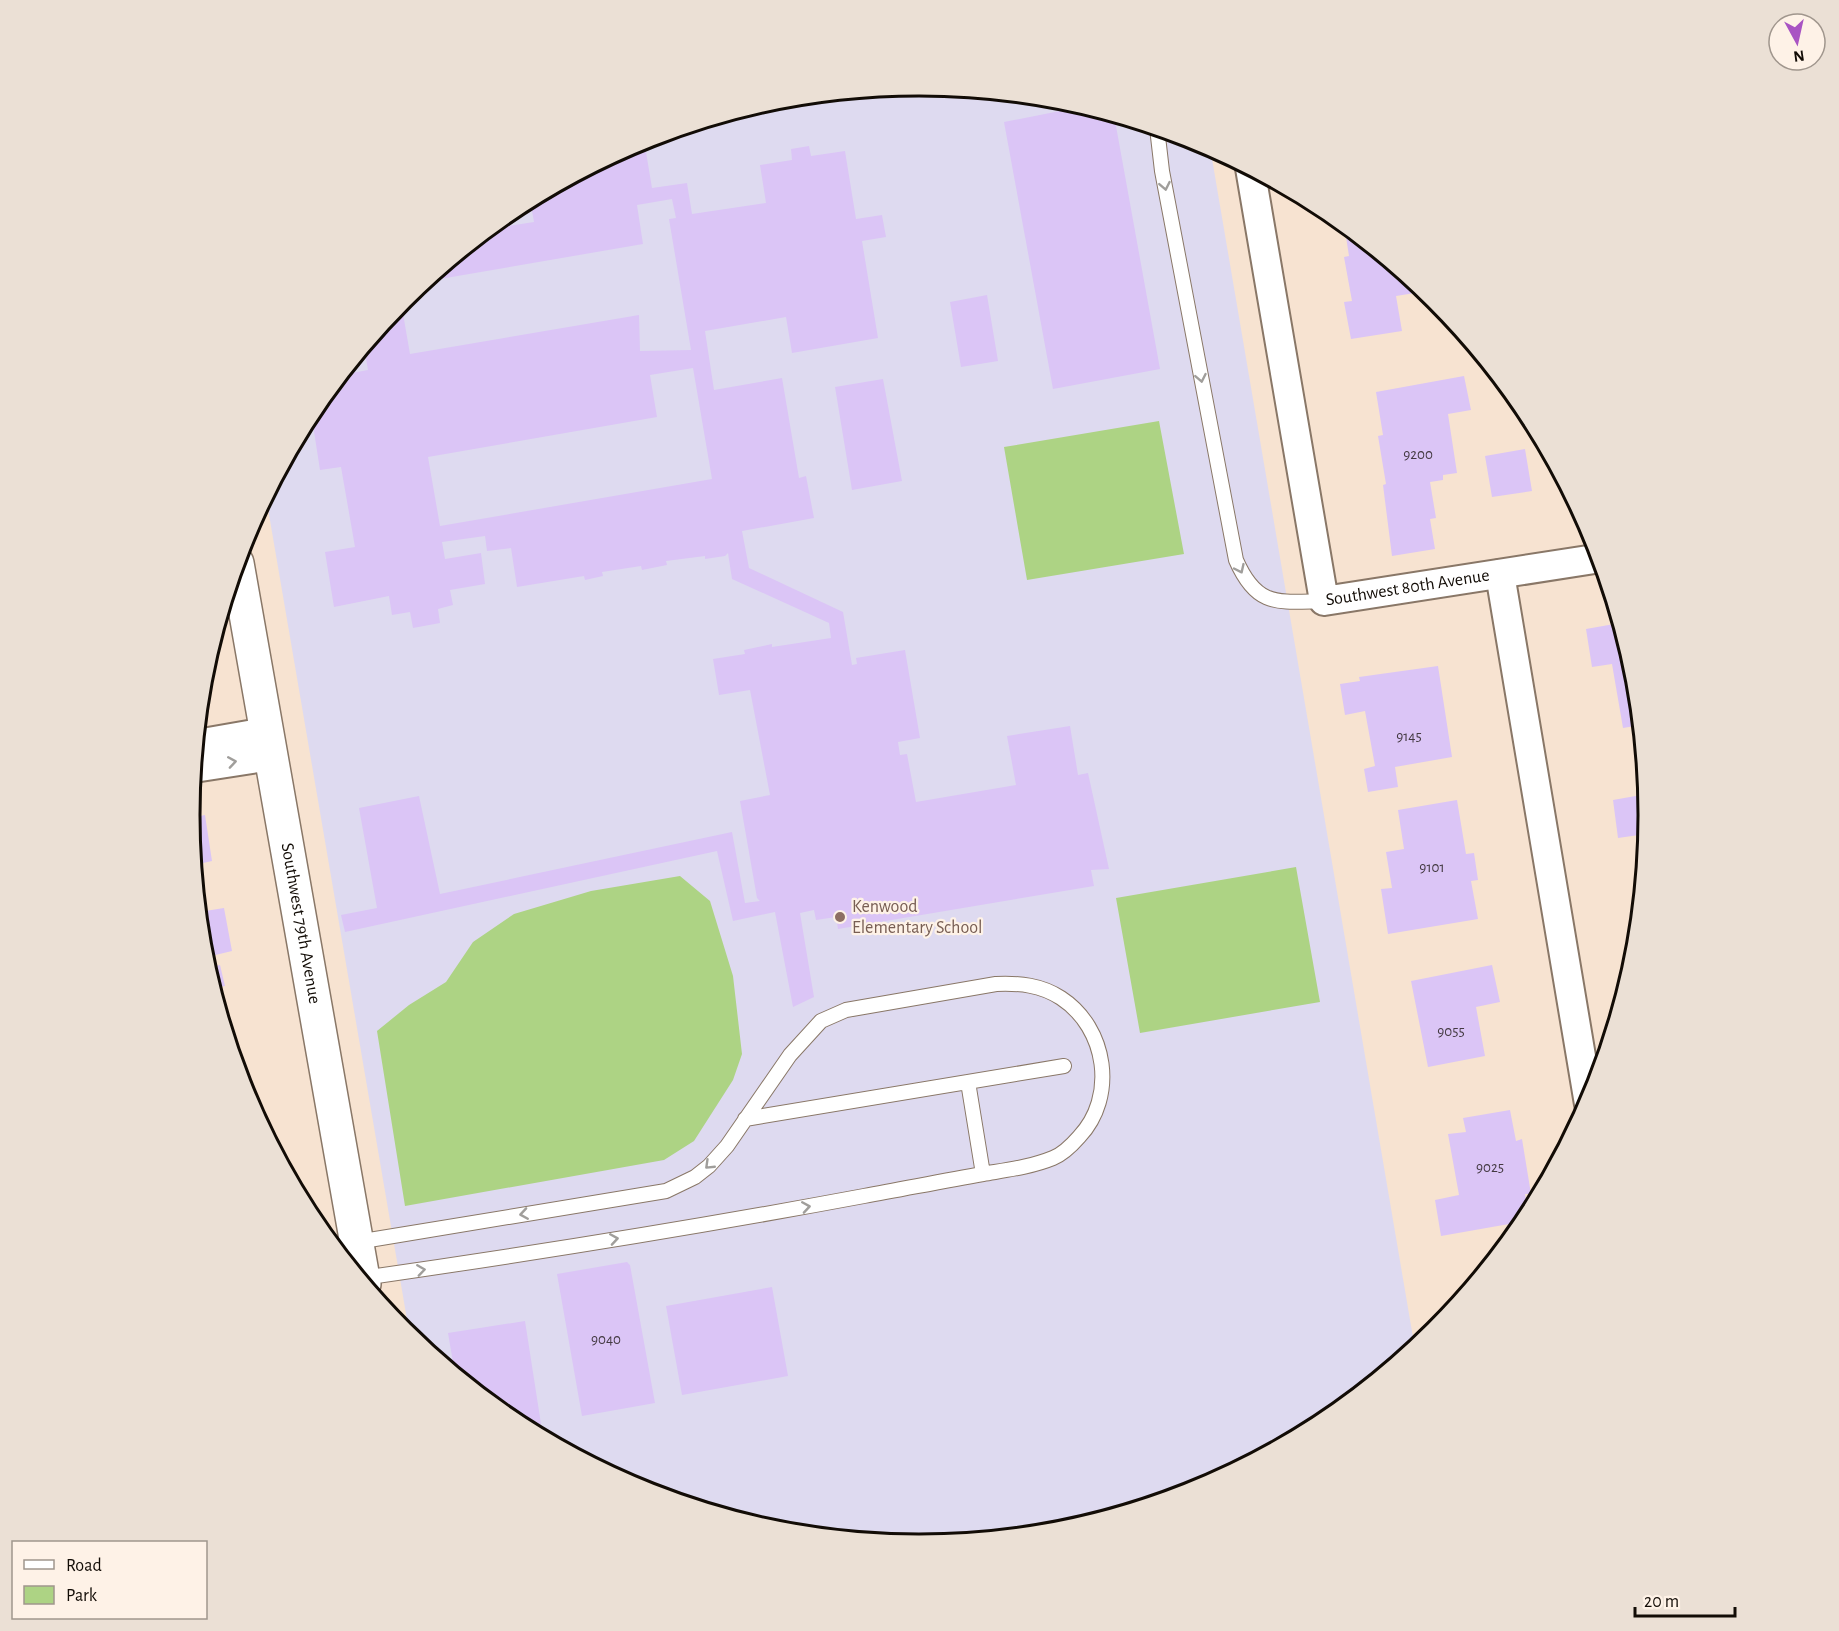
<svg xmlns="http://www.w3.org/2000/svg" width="1839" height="1631" viewBox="0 0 1839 1631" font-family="'Alegreya Sans',sans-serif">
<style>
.education{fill:#dedaf0}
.green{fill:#add384}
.building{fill:#dbc5f6;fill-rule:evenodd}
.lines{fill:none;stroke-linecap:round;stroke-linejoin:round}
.service-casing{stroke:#897767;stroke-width:16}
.minor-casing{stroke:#897767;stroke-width:32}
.tertiary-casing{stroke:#897767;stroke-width:36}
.service{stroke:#fff;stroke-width:14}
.minor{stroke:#fff;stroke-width:28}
.tertiary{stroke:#fff;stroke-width:33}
.oneway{stroke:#a09e9b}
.education-dot{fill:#8d6e63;stroke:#fef2e7;stroke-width:2}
.labels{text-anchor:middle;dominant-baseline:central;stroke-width:4.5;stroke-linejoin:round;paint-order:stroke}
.number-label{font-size:15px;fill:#443a42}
.street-label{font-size:18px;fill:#120c06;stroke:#fef2e7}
.education-label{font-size:18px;fill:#785e54;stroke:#fef2e7;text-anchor:start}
.rim{fill:none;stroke:#120c06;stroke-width:3}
</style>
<rect width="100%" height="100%" fill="#f7e3d1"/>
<path class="education" d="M920 86 1062 100 1199 141 1210 147 1415 1349 1325 1423 1199 1490 1062 1532 920 1545 777 1531 640 1490 514 1422 410 1337 266 497 313 410 404 299 514 208 640 141 777 99Z"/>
<path class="green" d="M1159 421 1184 554 1027 580 1004 447Z
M1296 867 1320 1002 1140 1033 1116 898Z
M680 876 710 901 733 976 742 1054 733 1080 694 1141 664 1160 405 1206 377 1031 409 1005 446 982 473 942 514 914 591 891Z"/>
<path class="building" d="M1085 106 1114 115 1160 369 1053 389 1004 122Z
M809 146 811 156 845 151 856 219 882 215 886 237 862 241 878 338 792 353 786 317 705 331 714 390 782 378 799 478 806 476 814 518 742 531 749 568 843 612 852 665 857 664 856 658 905 650 920 738 898 742 900 755 907 754 916 802 1016 785 1007 736 1070 726 1078 775 1088 773 1109 869 1091 870 1094 886 838 929 836 917 816 920 814 910 800 913 814 997 793 1007 775 912 733 921 717 851 345 932 341 915 377 908 359 808 419 796 440 894 732 832 745 903 760 901 757 898 740 801 770 795 750 690 719 695 713 659 745 654 744 650 772 644V647L831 638 829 623 732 579 728 553 725 556 705 559V556L666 561 667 565 642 570 641 566 602 572 603 576 585 580 584 576 517 587 511 548 487 551 485 536 442 542 445 559 481 553 485 584 450 590 453 605 438 609 440 623 413 628 410 612 392 615 389 596 334 607 325 552 355 547 341 467 320 470 311 412 345 370 346 374 368 370 364 347 401 302 410 354 639 315 640 351 691 350 669 219 676 218 672 199 637 205 643 244 440 279 439 270 489 229 534 222 530 200 607 159 646 152 652 188 687 183 692 214 766 203 760 165 792 160 791 149ZM693 368 712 479 440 526 428 457 657 417 650 375Z
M1344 224 1420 287 1421 292 1396 296 1402 331 1351 339 1344 302 1352 301 1344 257 1349 256Z
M987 295 998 361 961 367 950 302Z
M1464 376 1471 410 1448 414 1457 473 1443 475V480L1430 482 1436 518 1430 519 1435 549 1392 556 1383 485 1386 484 1378 436 1383 435 1376 392Z
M883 379 902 481 852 490 835 387Z
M1525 449 1532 491 1492 497 1485 456Z
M1620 623 1636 673 1641 725 1623 728 1612 664 1592 667 1586 629Z
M1438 666 1452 757 1395 767 1398 787 1368 792 1364 769 1375 766 1365 711 1345 715 1340 684 1360 681 1359 677Z
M1647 794 1649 816 1644 865 1639 835 1618 838 1613 800Z
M1457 800 1466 854 1474 853 1478 880 1471 881 1478 919 1388 934 1381 889 1392 888 1386 852 1404 849 1398 810Z
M205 815 212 861 194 865 190 818Z
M224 908 232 951 203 958 199 912Z
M220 965 225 986 213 988 207 968Z
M1492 965 1500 1002 1476 1007 1485 1056 1428 1067 1411 981Z
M1510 1110 1516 1141 1522 1139 1531 1194H1525L1529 1217 1526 1221 1441 1236 1435 1200 1459 1195 1448 1134 1466 1132 1463 1118Z
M627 1262 630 1265 655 1403 582 1416 557 1274Z
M1476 1282 1464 1297 1462 1285Z
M772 1287 788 1376 682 1395 666 1306Z
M525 1321 541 1424 522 1427 455 1374 448 1333Z"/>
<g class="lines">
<defs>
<path id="service" d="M1157 128 1162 171 1236 560C1257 608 1278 602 1324 601
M968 1082 983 1174
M745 1119 1064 1066
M357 1242 666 1191 695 1177 709 1166 727 1146 790 1055 821 1021 846 1010 996 984C1020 983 1041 985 1061 998 1107 1028 1117 1097 1079 1137 1072 1145 1063 1154 1053 1158 1031 1167 1006 1170 983 1174 943 1181 903 1189 864 1196 698 1227 530 1254 363 1278"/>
<g id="minor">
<path id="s1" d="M1250 168 1324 601 1601 558"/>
<path d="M1500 574 1589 1104"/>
<path d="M197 744 266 732"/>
<path d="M194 768 270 756"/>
</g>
<g id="tertiary">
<path id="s2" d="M237 563 364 1284"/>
</g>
</defs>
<use href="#service" class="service-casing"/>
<use href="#minor" class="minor-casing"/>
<use href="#tertiary" class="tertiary-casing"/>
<use href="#service" class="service"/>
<use href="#minor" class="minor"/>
<use href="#tertiary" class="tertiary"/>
</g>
<defs><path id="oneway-chevron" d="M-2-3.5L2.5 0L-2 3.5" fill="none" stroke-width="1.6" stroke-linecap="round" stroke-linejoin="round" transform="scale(1.5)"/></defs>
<g class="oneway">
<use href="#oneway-chevron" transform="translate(1165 186) rotate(79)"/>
<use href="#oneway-chevron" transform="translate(1201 378) rotate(79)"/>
<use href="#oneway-chevron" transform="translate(1240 569) rotate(65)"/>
<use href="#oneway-chevron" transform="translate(232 762) rotate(-9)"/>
<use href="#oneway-chevron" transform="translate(709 1165) rotate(136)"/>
<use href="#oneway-chevron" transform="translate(806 1207) rotate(-9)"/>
<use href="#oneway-chevron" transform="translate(524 1214) rotate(171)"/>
<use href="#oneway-chevron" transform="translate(614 1239) rotate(-9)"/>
<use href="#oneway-chevron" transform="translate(421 1270) rotate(-8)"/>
</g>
<circle class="education-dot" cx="840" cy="917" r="6"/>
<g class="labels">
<g class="number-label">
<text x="1418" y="454">9200</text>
<text x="1409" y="736">9145</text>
<text x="1432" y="867">9101</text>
<text x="1451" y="1031">9055</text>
<text x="1490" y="1167">9025</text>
<text x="606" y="1339">9040</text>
</g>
<g class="street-label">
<text stroke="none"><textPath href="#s1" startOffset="524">Southwest 80th Avenue</textPath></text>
<text stroke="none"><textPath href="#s2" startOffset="366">Southwest 79th Avenue</textPath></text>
</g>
<g class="education-label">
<text x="852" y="907">Kenwood<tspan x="852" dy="21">Elementary School</tspan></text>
</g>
</g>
<path d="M0 0H1839V1631H0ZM200 815a719 719 0 1 1 1438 0a719 719 0 1 1-1438 0Z" fill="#ebe0d5" fill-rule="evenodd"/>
<path class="rim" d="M200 815a719 719 0 1 1 1438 0a719 719 0 1 1-1438 0Z"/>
<rect x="12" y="1541" width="195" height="78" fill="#fef2e7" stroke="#a0968d" stroke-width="1.5"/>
<rect x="24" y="1560" width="30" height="9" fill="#ffffff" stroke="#a0968d" stroke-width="1.5"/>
<text x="66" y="1571" font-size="18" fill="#120c06">Road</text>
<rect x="24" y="1586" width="30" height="18" fill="#add384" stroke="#a0968d" stroke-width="1.5"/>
<text x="66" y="1601" font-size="18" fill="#120c06">Park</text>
<g transform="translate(1797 42) rotate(172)"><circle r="28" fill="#fef2e7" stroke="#a0968d" stroke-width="1.5"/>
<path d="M0-4.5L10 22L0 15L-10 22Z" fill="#a954c3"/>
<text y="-9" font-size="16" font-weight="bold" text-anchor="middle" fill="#120c06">N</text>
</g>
<path d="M1635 1607v9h100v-9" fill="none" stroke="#120c06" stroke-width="3"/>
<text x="1644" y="1607" font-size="18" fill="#120c06" stroke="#fef2e7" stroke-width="4.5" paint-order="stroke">20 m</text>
</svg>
